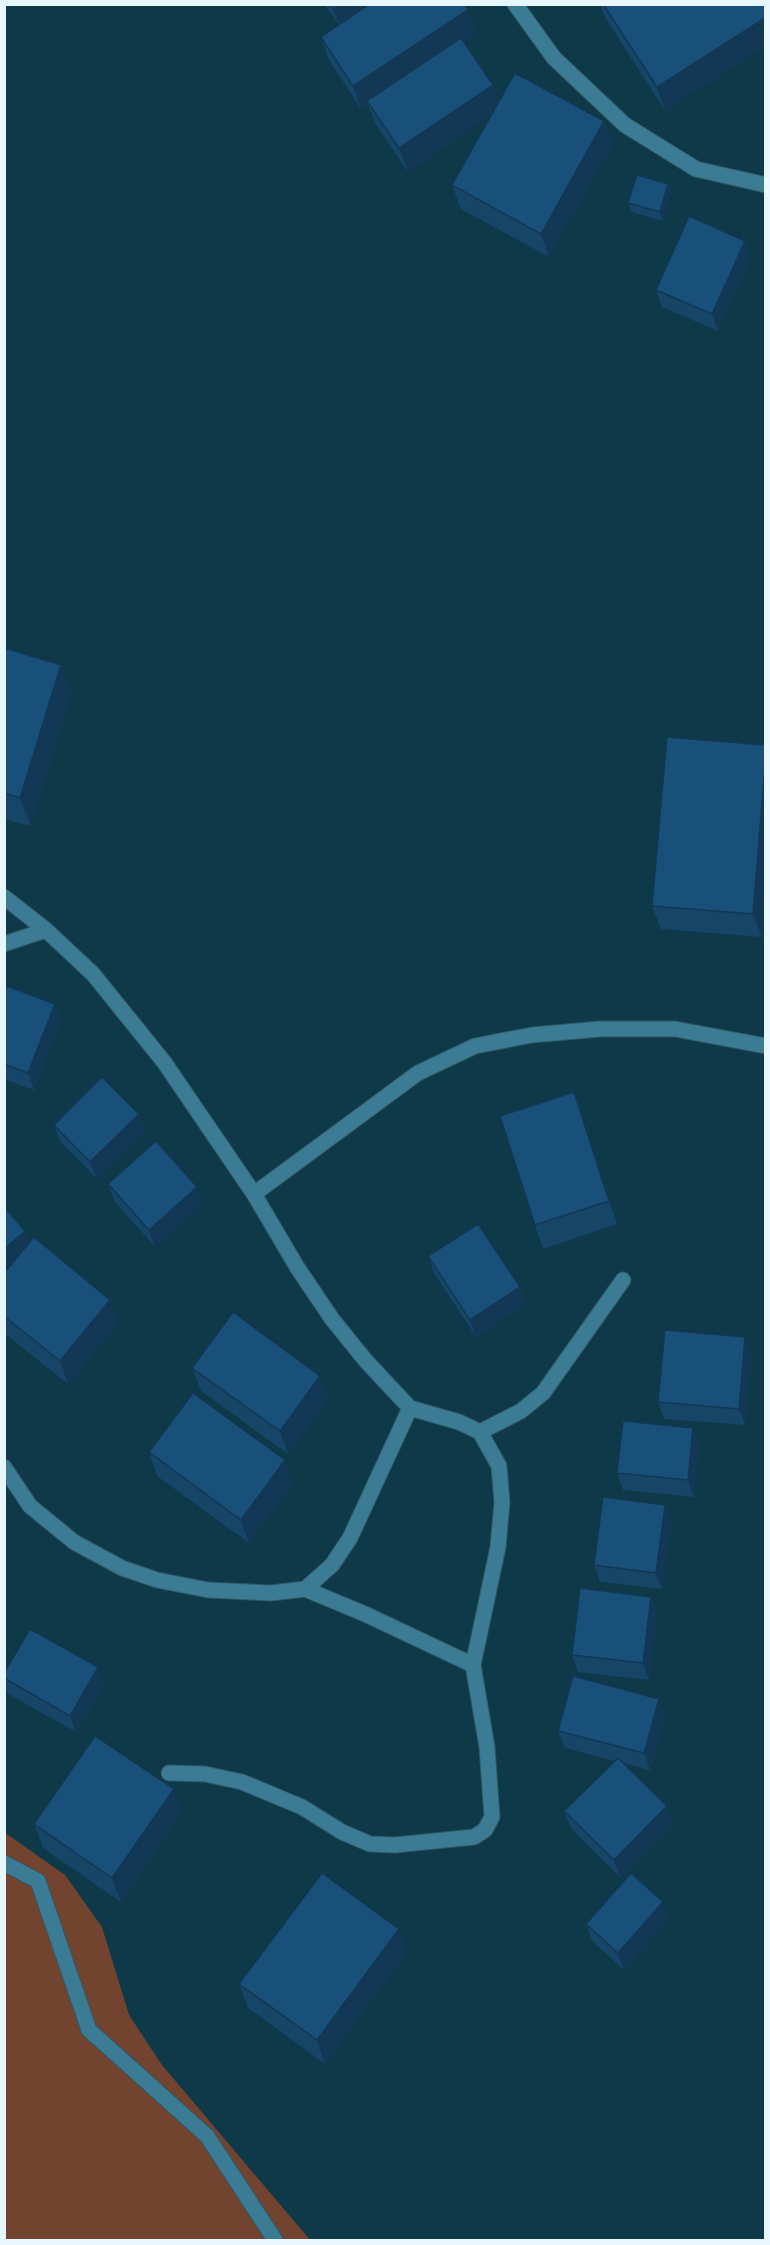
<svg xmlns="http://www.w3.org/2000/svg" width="770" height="2245" viewBox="0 0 770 2245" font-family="'PT Sans',sans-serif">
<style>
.green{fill:#72442f}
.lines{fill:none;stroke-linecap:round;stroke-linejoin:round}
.lane-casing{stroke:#315765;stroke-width:17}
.street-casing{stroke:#315765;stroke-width:17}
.lane{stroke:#3b7b93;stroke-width:15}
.street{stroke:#3b7b93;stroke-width:15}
.wall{fill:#164568}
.shaded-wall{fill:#123855}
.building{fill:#195079;stroke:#123855;stroke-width:1.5}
</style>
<rect width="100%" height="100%" fill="#0e3948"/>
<path class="green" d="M4 1832 65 1875 102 1927 129 2015 162 2065 310 2240H5Z"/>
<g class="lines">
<defs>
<path id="lane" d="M4 1863 38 1881 89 2030 207 2136 275 2240"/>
<path id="street" d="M515 4 554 58 625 125 696 169 766 185
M4 897 46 930 93 974 164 1062 254 1194 297 1267 332 1319 366 1361 410 1408 459 1422 480 1432 499 1466 502 1502 498 1547 473 1665 487 1747 492 1817 485 1830 474 1837 395 1845 370 1844 342 1832 302 1807 242 1782 205 1774 169 1773
M4 944 46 930
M254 1194 418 1073 475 1046 532 1035 600 1029H675L766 1046
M480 1432 521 1411 543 1393 623 1280
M4 1467 30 1506 74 1542 122 1568 157 1580 208 1590 271 1593 305 1589 332 1565 350 1538 410 1408
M305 1589 365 1614 473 1665"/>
</defs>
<use href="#lane" class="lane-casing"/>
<use href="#street" class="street-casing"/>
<use href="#lane" class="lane"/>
<use href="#street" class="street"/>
</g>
<path class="wall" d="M324 4H465L468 10 477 34 464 42 499 102 604 121 612 145 549 257 461 209 452 185 492 114 408 172 376 125 368 104 361 109 329 60 321 37 339 25Z
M600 4H765L665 111 605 17Z
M672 192 663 221 632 212 628 203Z
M745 241 751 257 718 331 662 307 656 290Z
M4 648 71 693 31 826 4 819Z
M765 745 762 937 661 929 652 906Z
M4 993 55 1004 61 1021 34 1090 4 1079Z
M139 1114 145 1131 97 1179 60 1141 54 1125Z
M582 1116 617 1224 543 1249 535 1225Z
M108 1184 203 1204 155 1247 114 1201Z
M4 1207 29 1242 119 1323 68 1384 4 1333V1273L9 1267 4 1271Z
M428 1256 520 1287 526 1304 476 1337 434 1273Z
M751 1354 745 1425 664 1419 658 1402Z
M192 1368 320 1376 328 1399 288 1454 201 1391Z
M693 1428 700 1444 694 1497 623 1490 617 1473Z
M149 1452 293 1484 249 1543 157 1476Z
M665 1505 671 1522 662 1589 600 1582 594 1565Z
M657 1613 649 1680 578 1672 572 1655Z
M4 1673 104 1684 76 1732 8 1694 4 1683Z
M659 1699 665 1716 650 1770 623 1763 667 1806 673 1823 620 1877 571 1828 564 1811 615 1761 565 1748 558 1731Z
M182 1813 121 1902 43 1848 34 1824Z
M669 1919 624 1970 592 1941 586 1924Z
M407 1952 325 2064 248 2008 239 1984Z"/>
<path class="shaded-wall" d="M340 4H371L340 26 333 9Z
M468 10 477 34 369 104 367 101 368 104 361 109 353 86Z
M765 18V47L665 111 657 87Z
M493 85 501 108 408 172 399 148Z
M604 121 612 145 549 257 541 234Z
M668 184 672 192 663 221 660 212Z
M745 241 751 257 718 331 712 314Z
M61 665 71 693 31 826 20 798Z
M765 765V890L762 937 753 914Z
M55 1004 61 1021 34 1090 28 1073Z
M574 1092 582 1116 617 1224 609 1201Z
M139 1114 145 1131 97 1179 90 1162Z
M197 1187 203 1204 155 1247 149 1230Z
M25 1231 32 1248 4 1271V1249Z
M520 1287 526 1304 476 1337 470 1320Z
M110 1300 119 1323 68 1384 60 1361Z
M745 1337 751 1354 745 1425 739 1409Z
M320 1376 328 1399 288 1454 280 1431Z
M693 1428 700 1444 694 1497 688 1480Z
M285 1460 293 1484 249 1543 241 1520Z
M665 1505 671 1522 662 1589 656 1573Z
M651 1597 657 1613 649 1680 643 1663Z
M98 1667 104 1684 76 1732 70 1716Z
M659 1699 665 1716 650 1770 644 1753Z
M174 1789 182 1813 121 1902 112 1878Z
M667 1806 673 1823 620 1877 614 1860Z
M663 1902 669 1919 624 1970 618 1953Z
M399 1929 407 1952 325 2064 317 2040Z"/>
<path class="building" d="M330 4H340L333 9Z
M370 4H465L468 10 353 86 321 37Z
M603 4H765V18L657 87Z
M461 38 493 85 399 148 367 101Z
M515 73 604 121 541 234 452 185Z
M637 175 668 184 660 212 628 203Z
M689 216 745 241 712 314 656 290Z
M4 648 61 665 20 798 4 793Z
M667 737 765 745V765L753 914 652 906Z
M7 986 55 1004 28 1073 4 1064V993Z
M102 1077 139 1114 90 1162 54 1125Z
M574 1092 609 1201 535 1225 500 1116Z
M156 1141 197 1187 149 1230 108 1184Z
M4 1207 25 1231 4 1249Z
M478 1224 520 1287 470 1320 428 1256Z
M34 1237 110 1300 60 1361 4 1316V1273Z
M233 1312 320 1376 280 1431 192 1368Z
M665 1330 745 1337 739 1409 658 1402Z
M193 1393 285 1460 241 1520 149 1452Z
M623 1421 693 1428 688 1480 617 1473Z
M603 1497 665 1505 656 1573 594 1565Z
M580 1588 651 1597 643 1663 572 1655Z
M30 1629 98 1667 70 1716 4 1678V1673Z
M573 1676 659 1699 644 1753 558 1731Z
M95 1736 174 1789 112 1878 34 1824Z
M618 1758 667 1806 614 1860 564 1811Z
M322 1873 399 1929 317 2040 239 1984Z
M631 1873 663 1902 618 1953 586 1924Z"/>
<rect width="770" height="2245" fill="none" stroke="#e8f7fd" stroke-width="12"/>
</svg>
